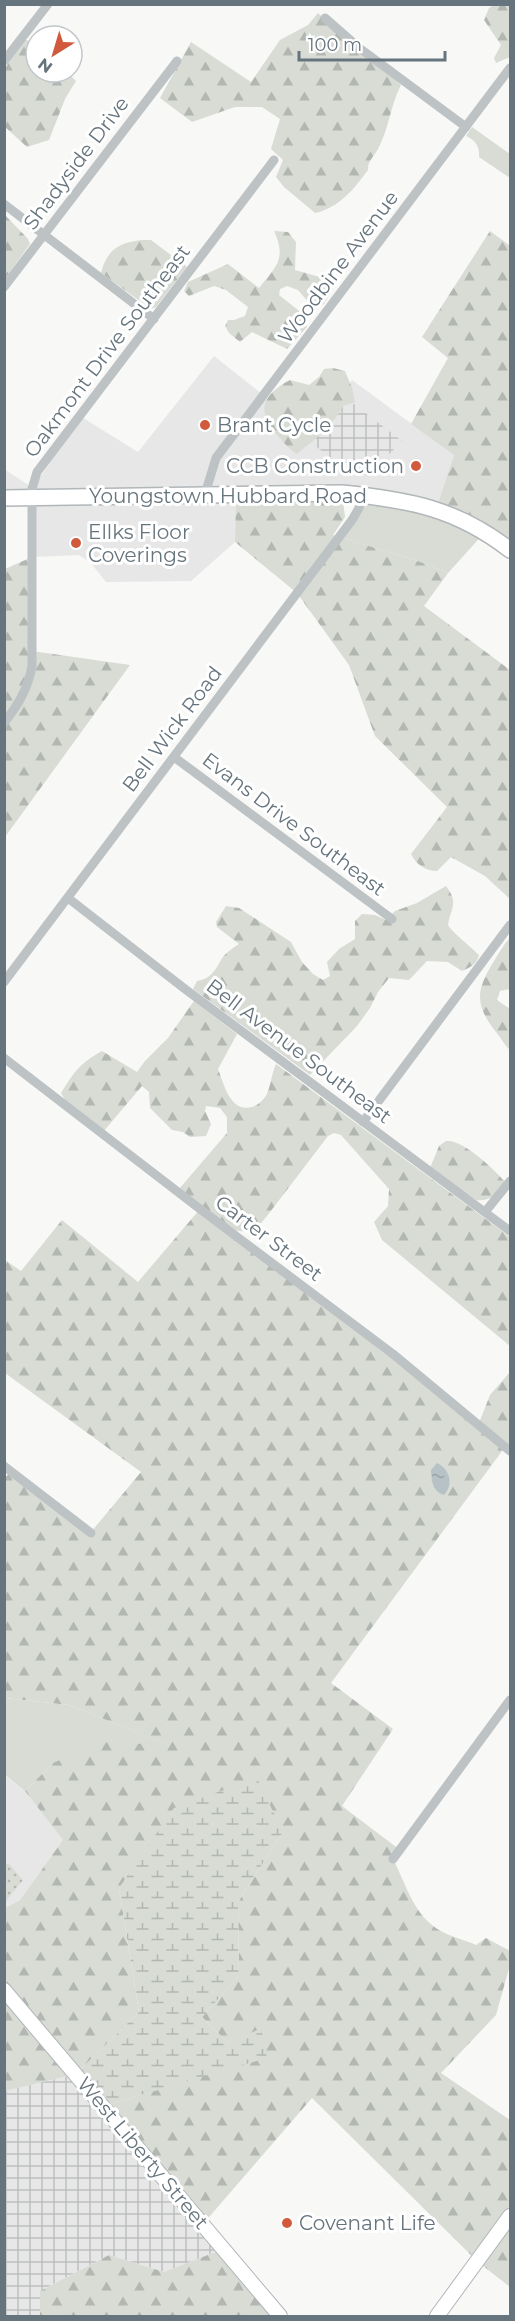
<svg xmlns="http://www.w3.org/2000/svg" width="515" height="2321" viewBox="0 0 515 2321" font-family="Montserrat,sans-serif">
<style>
.built{fill:#e6e7e6}
.industrial{fill:url(#industrial-grid)}
.grass{fill:#d8dcd5}
.forest{fill:url(#forest-firs)}
.wetland{fill:url(#wetland-marsh)}
.park{fill:url(#park-dots)}
.water{fill:url(#water-ripples)}
.lines{fill:none;stroke-linecap:round;stroke-linejoin:round}
.secondary-casing{stroke:#b0b6ba;stroke-width:16}
.primary-casing{stroke:#b1b6b9;stroke-width:18}
.street{stroke:#bdc2c5;stroke-width:9}
.secondary{stroke:#fff;stroke-width:14}
.primary{stroke:#fff;stroke-width:15}
.poi-dot{fill:#d15a3c;stroke:#fff;stroke-width:2}
.labels{text-anchor:middle;dominant-baseline:central;stroke-width:6;stroke-linejoin:round;paint-order:stroke}
.street-label{font-size:20px;fill:#66747d;stroke:#fff}
.poi-label{font-size:20px;fill:#66747d;stroke:#fff;text-anchor:start}
</style>
<defs>
<pattern id="industrial-grid" width="8" height="8" patternUnits="userSpaceOnUse" patternTransform="scale(1.5)"><rect width="8" height="8" fill="#e6e7e6"/><path d="M0 4h8M4 0v8" fill="none" stroke="#bec0c0"/></pattern>
<pattern id="forest-firs" width="22" height="20" patternUnits="userSpaceOnUse" patternTransform="scale(1.5)"><rect width="22" height="20" fill="#d8dcd5"/><path d="M5 1l3.5 6h-7zM16 11l3.5 6h-7z" fill="#b3b7b2"/></pattern>
<pattern id="wetland-marsh" width="20" height="14" patternUnits="userSpaceOnUse" patternTransform="scale(1.5)"><rect width="20" height="14" fill="#d8dcd5"/><path d="M1 5h8M5 5V1M11 12h8M15 12V8" fill="none" stroke="#b3b7b2"/></pattern>
<pattern id="park-dots" width="8" height="8" patternUnits="userSpaceOnUse" patternTransform="scale(1.5)"><rect width="8" height="8" fill="#d8dcd5"/><path d="M2 2h.1M6 6h.1" fill="none" stroke="#b3b7b2" stroke-width="1.8" stroke-linecap="round"/></pattern>
<pattern id="water-ripples" width="26" height="14" patternUnits="userSpaceOnUse" patternTransform="scale(1.5)"><rect width="26" height="14" fill="#b6c2c5"/><path d="M2 4q2-2 4 0t4 0M15 11q2-2 4 0t4 0" fill="none" stroke="#98a2a5"/></pattern>
</defs>
<rect width="100%" height="100%" fill="#f8f8f6"/>
<path class="built" d="M214 356 311 433 352 380 454 455 436 509 420 504 236 494 235 542 191 581 106 582 90 562 79 555 32 557V498H5L4 469 33 488 80 416 138 452Z
M4 1775 25 1791 63 1840 20 1900 5 1908Z"/>
<path class="industrial" d="M342 395 402 441 368 476 344 467 307 440Z
M76 2074 223 2249 164 2272 109 2255 40 2291V2316H5L4 2091Z"/>
<path class="grass" d="M472 127 510 154V178L479 157C480 146 475 140 466 136Z
M362 495 485 532 448 573 418 561 339 537Z
M4 1698 69 1705 172 1746 53 1763 25 1791 5 1775Z"/>
<path class="forest" d="M494 5H510V57L496 63 494 58 501 45 484 20 489 8Z
M318 13C343 40 377 58 401 85 390 106 389 129 378 149 373 158 368 160 368 170 354 189 339 208 315 213L284 187 276 177 283 160 271 149 280 119 262 107H235L192 122 160 98 191 42 251 82 280 40 308 25Z
M22 38 36 44V72H67L76 81 65 99 49 140 27 147 5 127V69Z
M4 214 28 239 30 244 4 280Z
M274 231 288 232 296 242 295 270 327 279 333 289 324 304 315 310 298 290 287 286 280 289 279 295 303 314 307 327 287 349 252 332 240 342 229 333 225 326 228 320H234L245 316 248 307 226 290 214 286 189 296 184 291 188 282 228 264 259 288C276 267 287 259 274 231Z
M490 231 509 245 510 243V550L436 509 454 455 411 424 448 358 422 337Z
M141 240H151L187 267 156 307 151 309 101 273C107 250 118 243 141 240Z
M333 368 345 371 352 388 355 402 343 406C331 429 316 438 297 454 288 449 284 442 277 435 256 410 262 395 290 380L309 385 319 377 324 369Z
M342 493 345 517 333 535 418 561 448 573 424 606 510 670V899L485 876 451 857 437 871C425 871 416 864 411 854L447 807 375 736 349 665 297 593 235 542 236 494Z
M32 557V651L130 665 5 837V569Z
M446 886C459 903 451 907 448 925 452 932 471 947 479 955 476 965 471 967 462 971L448 962 427 961 409 980 389 978 378 992 370 1008 357 1026 310 1075 193 989 197 981C210 979 215 971 221 960 224 954 233 948 239 944L217 927 216 922 226 906 239 908 291 942 302 962 313 974 323 980 330 976 327 962 339 949 355 939V921L362 914 375 915 386 920 395 911 417 903Z
M510 938V989L500 991 497 1000 510 1009V1050C504 1045 502 1039 496 1032 474 1004 476 990 494 961 499 953 504 944 510 938Z
M194 1001 237 1034 218 1069C224 1084 230 1113 252 1107 257 1106 263 1100 266 1096 270 1089 272 1072 276 1064L510 1237V1346L382 1240 374 1222 388 1206 389 1189 341 1135 334 1133 328 1136 267 1216 256 1229 246 1232 234 1230 179 1189 227 1133V1117L220 1108 206 1106 205 1111 211 1124 206 1136 190 1137 183 1132 172 1130 150 1108 149 1092 142 1086 103 1132 65 1100 61 1093C75 1071 79 1064 102 1051L137 1072 145 1061 168 1038Z
M446 1141C463 1139 495 1170 506 1183 497 1193 491 1202 476 1200L430 1168 439 1146Z
M200 1209 479 1423 490 1395 510 1372V1443L505 1447 331 1683 393 1729 342 1806 400 1850 393 1859C405 1882 412 1909 432 1925 443 1935 463 1939 476 1945L486 1938 510 1951V1965L496 2015 441 2073 510 2120V2216L503 2226 510 2233V2287L478 2262 312 2098 203 2224 103 2106 211 2074 229 2044 202 2017 239 1976 238 1902 283 1832 119 1888 139 2012 76 2074 5 2091V1908L20 1900 63 1840 25 1791 53 1763 101 1742 169 1745 69 1705 5 1698V1478L11 1471 91 1532 141 1472 5 1373V1260L21 1271 62 1220 138 1282Z
M223 2249 280 2316H40V2291L109 2255 164 2272Z"/>
<path class="wetland" d="M257 1778 283 1832 238 1902 239 1976 202 2017 229 2044 261 2028 267 2058 103 2106 76 2074 139 2012 119 1888 174 1808Z"/>
<path class="park" d="M5 1864H9L23 1880 5 1902Z"/>
<path class="water" d="M437 1463C450 1469 454 1485 444 1495 432 1491 432 1482 431 1470Z"/>
<g class="lines">
<defs>
<path id="secondary" d="M4 1990 280 2316
M437 2316 510 2216"/>
<path id="primary" d="M4 498 342 493C409 500 456 508 510 550"/>
</defs>
<use href="#secondary" class="secondary-casing"/>
<use href="#primary" class="primary-casing"/>
<path class="street" d="M325 18 358 47 466 127
M4 61 48 4
M4 204 154 319
M4 287 177 61
M205 494 216 458 222 450 510 68
M4 723C18 705 28 689 32 666V489L37 472 274 160
M174 757 392 919
M68 898 185 989 510 1231
M4 982 352 520 359 508 362 495
M4 1058 200 1209 393 1354 510 1451
M363 1122 510 925
M485 1212 510 1181
M4 1466 91 1533
M393 1859 510 1700"/>
<use href="#secondary" class="secondary"/>
<use href="#primary" class="primary"/>
</g>
<g class="poi-dot">
<circle cx="205" cy="425" r="6"/>
<circle cx="416" cy="466" r="6"/>
<circle cx="76" cy="543" r="6"/>
<circle cx="287" cy="2223" r="6"/>
</g>
<g class="labels">
<g class="street-label">
<text transform="translate(76 163) rotate(-53)">Shadyside Drive</text>
<text transform="translate(338 267) rotate(-53)">Woodbine Avenue</text>
<text transform="translate(107 351) rotate(-53)">Oakmont Drive Southeast</text>
<text x="228" y="496">Youngstown Hubbard Road</text>
<text transform="translate(172 729) rotate(-53)">Bell Wick Road</text>
<text transform="translate(294 824) rotate(37)">Evans Drive Southeast</text>
<text transform="translate(299 1051) rotate(37)">Bell Avenue Southeast</text>
<text transform="translate(269 1238) rotate(37)">Carter Street</text>
<text transform="translate(143 2153) rotate(50)">West Liberty Street</text>
</g>
<g class="poi-label">
<text x="217" y="425">Brant Cycle</text>
<text x="404" y="466" text-anchor="end">CCB Construction</text>
<text x="88" y="532">Ellks Floor<tspan x="88" dy="23">Coverings</tspan></text>
<text x="299" y="2223">Covenant Life</text>
</g>
</g>
<rect width="515" height="2321" fill="none" stroke="#66747d" stroke-width="12"/>
<g transform="translate(54 54) rotate(217)"><circle r="28" fill="#ffffff" stroke="#c2c7cb" stroke-width="1.5"/>
<path d="M0-4.5L10 22L0 15L-10 22Z" fill="#d15a3c"/>
<text y="-9" font-size="16" font-weight="bold" text-anchor="middle" fill="#66747d">N</text>
</g>
<path d="M299 51v9h146v-9" fill="none" stroke="#66747d" stroke-width="3"/>
<text x="308" y="51" font-size="18" fill="#66747d" stroke="#ffffff" stroke-width="4.5" paint-order="stroke">100 m</text>
</svg>
